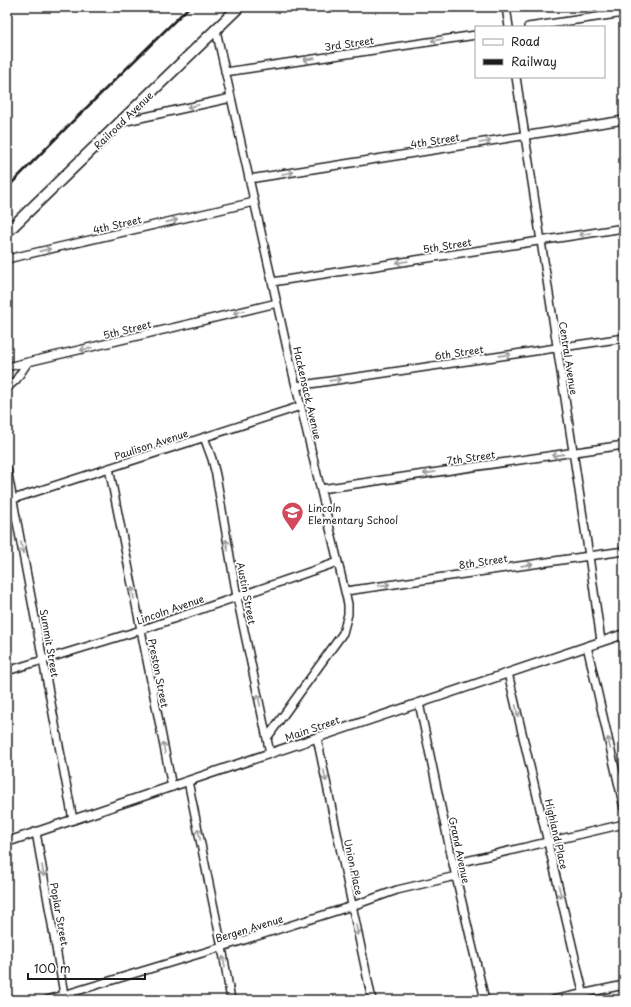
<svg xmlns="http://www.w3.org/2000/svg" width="631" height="1007" viewBox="0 0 631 1007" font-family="'Playpen Sans',sans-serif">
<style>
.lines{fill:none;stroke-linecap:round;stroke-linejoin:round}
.minor-casing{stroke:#1c1c1c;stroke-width:10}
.tertiary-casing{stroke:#1c1c1c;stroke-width:11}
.secondary-casing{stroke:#1c1c1c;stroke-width:13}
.minor{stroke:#fff;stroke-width:7}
.tertiary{stroke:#fff;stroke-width:8}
.secondary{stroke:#fff;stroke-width:10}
.rail{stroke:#1c1c1c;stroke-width:2.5}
.oneway{stroke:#999}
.labels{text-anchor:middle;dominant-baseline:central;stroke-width:3.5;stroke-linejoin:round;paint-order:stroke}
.street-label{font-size:10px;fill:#1c1c1c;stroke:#fff}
.poi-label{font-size:10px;fill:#1c1c1c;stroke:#fff;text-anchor:start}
</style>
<rect width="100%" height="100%" fill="#fff"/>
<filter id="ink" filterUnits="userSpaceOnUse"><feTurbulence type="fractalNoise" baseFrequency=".025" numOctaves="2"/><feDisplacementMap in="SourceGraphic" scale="8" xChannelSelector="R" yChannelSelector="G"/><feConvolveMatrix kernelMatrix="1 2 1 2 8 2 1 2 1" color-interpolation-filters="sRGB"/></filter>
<g filter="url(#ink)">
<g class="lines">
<defs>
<path id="minor" d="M506 7 509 27
M528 27 624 13
M216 30 288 353 348 604V614L343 633 267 738
M225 72 476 35
M516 77 589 556 601 641
M122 122 231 98
M249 179 624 120
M7 259 254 202
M272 282 624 228
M7 367 28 362
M296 386 624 338
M7 388 16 380 28 362 277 303
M204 437 212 459 216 475 237 597 270 753
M109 468 172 787
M7 469 73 820
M321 489 624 445
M7 501 301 406
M346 591 624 551
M587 646 624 808
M7 671 141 630 338 562
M508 673 585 1000
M419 703 453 864 485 1000
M317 738 372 1000
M188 781 222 947 231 1000
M36 832 65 1000
M453 864 624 824
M47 1000 222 947 352 906 397 890 456 876
M553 1000 624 985"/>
<path id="tertiary" d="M7 842 624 634"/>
<path id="secondary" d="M7 232 239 7"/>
</defs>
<use href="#minor" class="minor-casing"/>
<use href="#tertiary" class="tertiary-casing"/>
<use href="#secondary" class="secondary-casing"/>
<use href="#minor" class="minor"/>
<use href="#tertiary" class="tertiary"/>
<use href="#secondary" class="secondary"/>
<path class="rail" d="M7 188 72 122 189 7"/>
</g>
<defs><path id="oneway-shaft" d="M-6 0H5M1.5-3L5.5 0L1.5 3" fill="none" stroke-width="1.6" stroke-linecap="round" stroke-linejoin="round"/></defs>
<g class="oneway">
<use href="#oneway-shaft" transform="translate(437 40) rotate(172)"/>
<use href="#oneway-shaft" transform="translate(309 59) rotate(172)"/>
<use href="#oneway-shaft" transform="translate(193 106) rotate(168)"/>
<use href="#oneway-shaft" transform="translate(485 142) rotate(-9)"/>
<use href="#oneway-shaft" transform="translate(288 173) rotate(-9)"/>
<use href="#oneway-shaft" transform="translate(172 221) rotate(-13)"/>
<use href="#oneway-shaft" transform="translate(585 234) rotate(171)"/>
<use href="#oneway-shaft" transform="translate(45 250) rotate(-13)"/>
<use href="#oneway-shaft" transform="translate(402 262) rotate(171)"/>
<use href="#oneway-shaft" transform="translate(239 312) rotate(166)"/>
<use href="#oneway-shaft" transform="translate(86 349) rotate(166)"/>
<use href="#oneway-shaft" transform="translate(505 355) rotate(-8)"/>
<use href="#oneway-shaft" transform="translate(335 380) rotate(-8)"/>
<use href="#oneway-shaft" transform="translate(558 455) rotate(172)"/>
<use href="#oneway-shaft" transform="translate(429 473) rotate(172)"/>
<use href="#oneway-shaft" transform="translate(227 545) rotate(-100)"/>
<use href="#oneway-shaft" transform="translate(22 548) rotate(80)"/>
<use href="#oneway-shaft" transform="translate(527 565) rotate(-8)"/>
<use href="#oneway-shaft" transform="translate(384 585) rotate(-8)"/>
<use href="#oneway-shaft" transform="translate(133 593) rotate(-101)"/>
<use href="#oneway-shaft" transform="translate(259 700) rotate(-102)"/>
<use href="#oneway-shaft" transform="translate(517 711) rotate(77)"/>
<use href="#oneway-shaft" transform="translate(609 743) rotate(-103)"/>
<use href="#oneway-shaft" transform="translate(164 748) rotate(-101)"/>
<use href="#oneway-shaft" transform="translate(325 776) rotate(78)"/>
<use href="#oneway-shaft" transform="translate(199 834) rotate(-101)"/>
<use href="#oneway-shaft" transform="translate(43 871) rotate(80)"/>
<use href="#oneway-shaft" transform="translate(560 892) rotate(77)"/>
<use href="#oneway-shaft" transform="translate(357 930) rotate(78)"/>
<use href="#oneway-shaft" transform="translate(224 962) rotate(-100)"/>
</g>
</g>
<defs>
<symbol id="school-pin" viewBox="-11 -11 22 30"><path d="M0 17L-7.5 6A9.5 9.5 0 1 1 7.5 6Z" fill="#d1495b" stroke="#fff"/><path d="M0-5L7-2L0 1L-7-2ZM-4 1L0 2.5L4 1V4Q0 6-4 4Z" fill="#fff"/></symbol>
</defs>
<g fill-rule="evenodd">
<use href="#school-pin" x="280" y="500" width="25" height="34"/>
</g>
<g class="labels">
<g class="street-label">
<text transform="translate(349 43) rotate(-8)">3rd Street</text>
<text transform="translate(123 120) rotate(-44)">Railroad Avenue</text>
<text transform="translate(435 140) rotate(-9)">4th Street</text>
<text transform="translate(117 224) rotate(-13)">4th Street</text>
<text transform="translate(447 245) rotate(-9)">5th Street</text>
<text transform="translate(127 329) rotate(-14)">5th Street</text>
<text transform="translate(459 352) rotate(-8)">6th Street</text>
<text transform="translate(569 358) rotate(81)">Central Avenue</text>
<text transform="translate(308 393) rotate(77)">Hackensack Avenue</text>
<text transform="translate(151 444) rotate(-18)">Paulison Avenue</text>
<text transform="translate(471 457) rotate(-8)">7th Street</text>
<text transform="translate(483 561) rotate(-8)">8th Street</text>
<text transform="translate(247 593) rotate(79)">Austin Street</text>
<text transform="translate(170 609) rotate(-19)">Lincoln Avenue</text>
<text transform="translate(50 643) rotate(80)">Summit Street</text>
<text transform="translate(159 673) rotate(79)">Preston Street</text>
<text transform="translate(312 728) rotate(-19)">Main Street</text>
<text transform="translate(557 834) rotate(77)">Highland Place</text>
<text transform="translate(460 850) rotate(78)">Grand Avenue</text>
<text transform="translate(354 867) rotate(78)">Union Place</text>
<text transform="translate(60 914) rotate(80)">Poplar Street</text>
<text transform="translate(249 928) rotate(-17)">Bergen Avenue</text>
</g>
<g class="poi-label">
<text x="308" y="507">Lincoln<tspan x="308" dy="12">Elementary School</tspan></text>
</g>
</g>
<rect width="631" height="1007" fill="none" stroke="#fff" stroke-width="24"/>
<rect x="12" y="12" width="607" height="983" fill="none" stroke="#1c1c1c" stroke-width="1.5" filter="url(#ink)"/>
<rect x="475" y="26" width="130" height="52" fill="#ffffff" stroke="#a4a4a4"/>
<rect x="483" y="39" width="20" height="6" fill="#ffffff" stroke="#a4a4a4"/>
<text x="511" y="46" font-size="12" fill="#1c1c1c">Road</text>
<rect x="483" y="59" width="20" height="6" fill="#1c1c1c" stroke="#a4a4a4"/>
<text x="511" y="66" font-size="12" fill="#1c1c1c">Railway</text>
<path d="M28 973v6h117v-6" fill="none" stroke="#1c1c1c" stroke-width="2"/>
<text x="34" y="973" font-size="12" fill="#1c1c1c" stroke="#ffffff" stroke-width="3" paint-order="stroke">100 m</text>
</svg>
